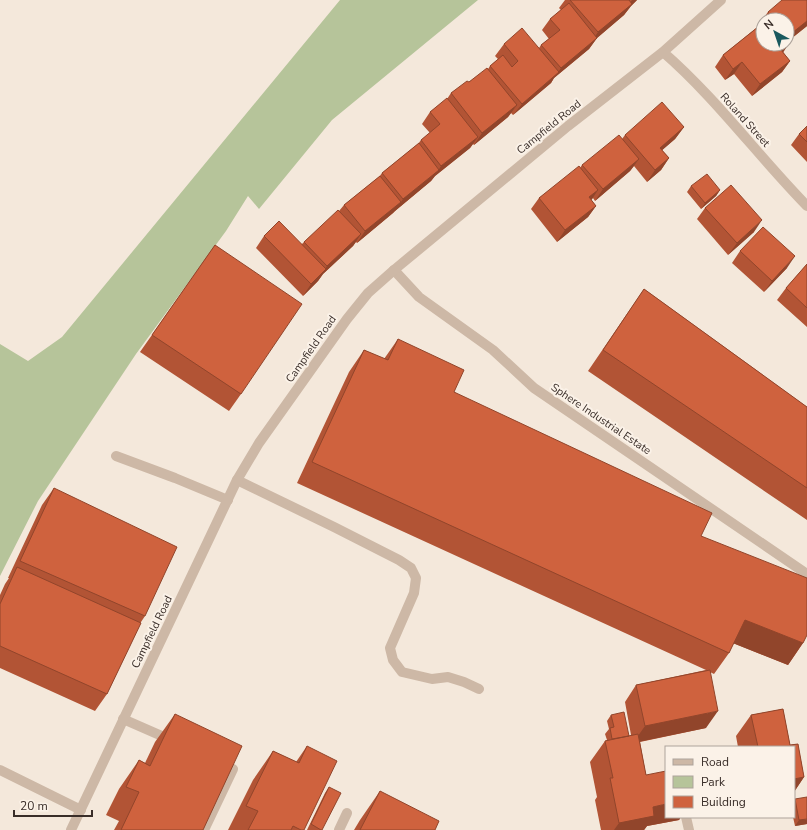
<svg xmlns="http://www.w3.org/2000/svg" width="807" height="830" viewBox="0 0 807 830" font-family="'Nunito Sans',sans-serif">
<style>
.green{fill:#b6c49a}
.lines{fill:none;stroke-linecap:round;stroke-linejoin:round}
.service{stroke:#cdb8a6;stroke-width:10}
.minor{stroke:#cdb8a6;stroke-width:10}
.wall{fill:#b25435}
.shaded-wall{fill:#91452b}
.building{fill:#cf623e;stroke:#91452b}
.labels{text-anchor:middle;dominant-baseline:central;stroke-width:4;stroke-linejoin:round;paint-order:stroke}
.street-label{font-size:11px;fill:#392d28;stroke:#fbf2e8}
</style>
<rect width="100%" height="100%" fill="#f4e8db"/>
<path class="green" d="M340 0H478L332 120 259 209 248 196 226 231 136 354 38 501 0 576V344L28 361 62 337Z"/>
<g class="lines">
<path class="service" d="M394 270 419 297 493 350 534 388 807 574
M116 456 175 478 228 500
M237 480 334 527 399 560 411 568 416 578 414 593 390 648 393 660 402 672 432 679 448 677 464 682 479 689
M123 719 171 740
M0 770 81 810
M686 817 689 830
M204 830 233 769 220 763
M339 830 347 813"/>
<path class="minor" d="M663 52C716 98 758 156 807 206
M71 830 237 480 259 443 347 319 368 293 394 270 568 126 663 52 721 0"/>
</g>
<path class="wall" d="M565 0H637L631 6 624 15 597 38 589 49 554 78 551 83 513 115 511 113 508 117 474 145 473 144 470 148 435 176 431 181 395 211 393 213 357 243 356 242 353 246 323 274 318 281 303 296 256 248 264 236 302 244 304 242 339 211 344 205 379 177 382 173 418 144 421 140 430 133 422 124 430 112 447 99 451 93 469 82 488 69 490 66 498 59 495 56 504 44 539 48 541 45 549 39 542 30 550 19 561 10 559 8Z
M807 0V26L787 42V20H763V44L788 45 783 52 790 61 782 72 752 96 734 74 725 80 715 67 723 55 760 25 759 24 768 12Z
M807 126V162L791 145 799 134Z
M684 127 675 139 662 150 669 158 661 170 647 182 634 166 630 171 595 201 593 198 591 200 596 206 588 217 557 242 531 209 539 198 580 168 582 165 622 139 625 135Z
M691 186 720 190 716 196 701 209 687 192Z
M705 208 754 232 728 255 697 219Z
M215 245 241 394 229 411 140 352Z
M740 251 787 268 764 292 732 263Z
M807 264V327L777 300 786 288Z
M644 289 807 407V520L588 371Z
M398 339 454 392 701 536 803 643 788 665 733 643 729 653 714 674 710 672 706 728 640 742 646 775 666 817H681L679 820 647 826 644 830H601L595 800 597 797 590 762 605 741 607 740 605 734 609 729 607 721 611 715 629 736 631 735 625 702 636 685 706 670 297 483 349 372 364 350 384 359Z
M54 488 145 616 141 622 107 694 95 711 0 668V595L5 584 9 578H8L42 505Z
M783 709 790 745 798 744 804 777 794 792V747H738L736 736 751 715Z
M175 714 203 830H114L119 821 106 815 119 789 139 760 145 763 155 742Z
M307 746 304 830H228L253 780 273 751 296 762Z
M329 787 322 830H307L325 793Z
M380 791 435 830H354L360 820Z
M795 799 807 824 795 826 793 817H794V800Z"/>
<path class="shaded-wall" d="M632 0H637L631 6 624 15 590 44 598 32 626 8Z
M807 21V26L787 42V37Z
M597 38 589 49 554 78 551 83 513 115 522 104 557 74 561 68Z
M788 45 780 57 781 50Z
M790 61 782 72 752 96 760 84Z
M742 62 734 74 725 80 733 69Z
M517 105 508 117 474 145 482 133Z
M684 127 675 139 652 159 660 148Z
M478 137 470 148 435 176 431 181 395 211 393 213 357 243 365 231 401 202 403 199 438 171 441 166Z
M669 158 661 170 647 182 655 170Z
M639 159 630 171 595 201 603 189Z
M598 190 590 202 589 197Z
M720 190 716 196 701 209 705 203Z
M596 206 588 217 557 242 565 230Z
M762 220 754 232 728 255 737 243Z
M361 234 353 246 323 274 318 281 303 296 311 284 322 273 327 266Z
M795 256 787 268 764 292 772 281Z
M745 620 803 643 788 665 730 642Z
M718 711 706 728 633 743 645 726Z
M804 777 794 792V779Z
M666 804V817H681L679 820 647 826 644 830H614L619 823 653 807Z
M807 819V824L795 826 799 820Z"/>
<path class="building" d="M570 0H629L632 4 598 32Z
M782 0H807V21L787 37V20H774L768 12Z
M569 3 597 38 561 68 541 45 560 30 550 19Z
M763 23V44H787L788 45 781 50 790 61 760 84 742 62 733 69 723 55Z
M522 28 559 72 522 104 490 66 503 55 512 67 518 61 504 44Z
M487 68 517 105 482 133 451 93 467 81 469 82Z
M447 98 478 137 441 166 421 140 440 124 430 112Z
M662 102 684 127 660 148 669 158 655 170 625 135Z
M807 126V142L799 134Z
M619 135 639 159 603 189 582 165Z
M419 143 439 170 403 199 382 173Z
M579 166 598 190 589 197 596 206 565 230 539 198Z
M707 174 720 190 705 203 691 186Z
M380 176 401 202 365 231 344 205Z
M731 185 762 220 737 243 705 208Z
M338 210 361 234 327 266 304 242Z
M279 221 326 269 311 284 264 236Z
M763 227 795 256 772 281 740 251Z
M215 245 302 304 241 394 152 335Z
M807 264V308L786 288Z
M644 289 807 407V488L603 350Z
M398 339 464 370 454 392 712 513 701 536 807 578V635L803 643 745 620 729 653 312 462 364 350 388 360Z
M54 488 177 547 145 616 20 561Z
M17 567 141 623 107 694 0 646V604Z
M710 670 718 711 645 726 636 685Z
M783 709 790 745 798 744 804 777 794 779V747H758L751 715Z
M624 712 629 736 612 739 610 728 614 727 611 715Z
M175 714 242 746 203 830H121L139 792 126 787 139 760 150 766Z
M638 734 646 775 666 771V804L653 807 654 816 619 823 610 778H613L605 741Z
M307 746 337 761 304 830H301L293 826 291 830H248L258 811 246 806 273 751 299 763Z
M329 787 341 793 322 830H321L311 824Z
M380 791 439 821 435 830H360Z
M807 797V819L799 820 795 799Z"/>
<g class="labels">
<g class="street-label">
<text transform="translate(745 120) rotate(48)">Roland Street</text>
<text transform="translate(549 127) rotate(-39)">Campfield Road</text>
<text transform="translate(311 349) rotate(-55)">Campfield Road</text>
<text transform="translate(601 419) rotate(34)">Sphere Industrial Estate</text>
<text transform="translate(152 632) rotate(-64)">Campfield Road</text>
</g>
</g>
<rect x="665" y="746" width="130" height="72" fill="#fbf2e8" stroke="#ada39b"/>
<rect x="673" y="759" width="20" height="6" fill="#cdb8a6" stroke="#ada39b"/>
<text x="701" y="766" font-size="12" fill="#392d28">Road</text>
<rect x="673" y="776" width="20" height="12" fill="#b6c49a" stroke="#ada39b"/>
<text x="701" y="786" font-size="12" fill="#392d28">Park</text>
<rect x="673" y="796" width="20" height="12" fill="#cf623e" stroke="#ada39b"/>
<text x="701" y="806" font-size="12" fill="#392d28">Building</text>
<g transform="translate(775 32) rotate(320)"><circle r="19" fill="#fbf2e8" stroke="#ada39b"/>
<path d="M0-3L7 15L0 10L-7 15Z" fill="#1a595e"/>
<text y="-6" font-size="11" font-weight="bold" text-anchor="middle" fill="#392d28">N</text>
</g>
<path d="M14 810v6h78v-6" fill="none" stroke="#392d28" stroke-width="2"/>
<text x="20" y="810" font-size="12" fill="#392d28" stroke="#fbf2e8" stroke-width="3" paint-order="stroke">20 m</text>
</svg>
